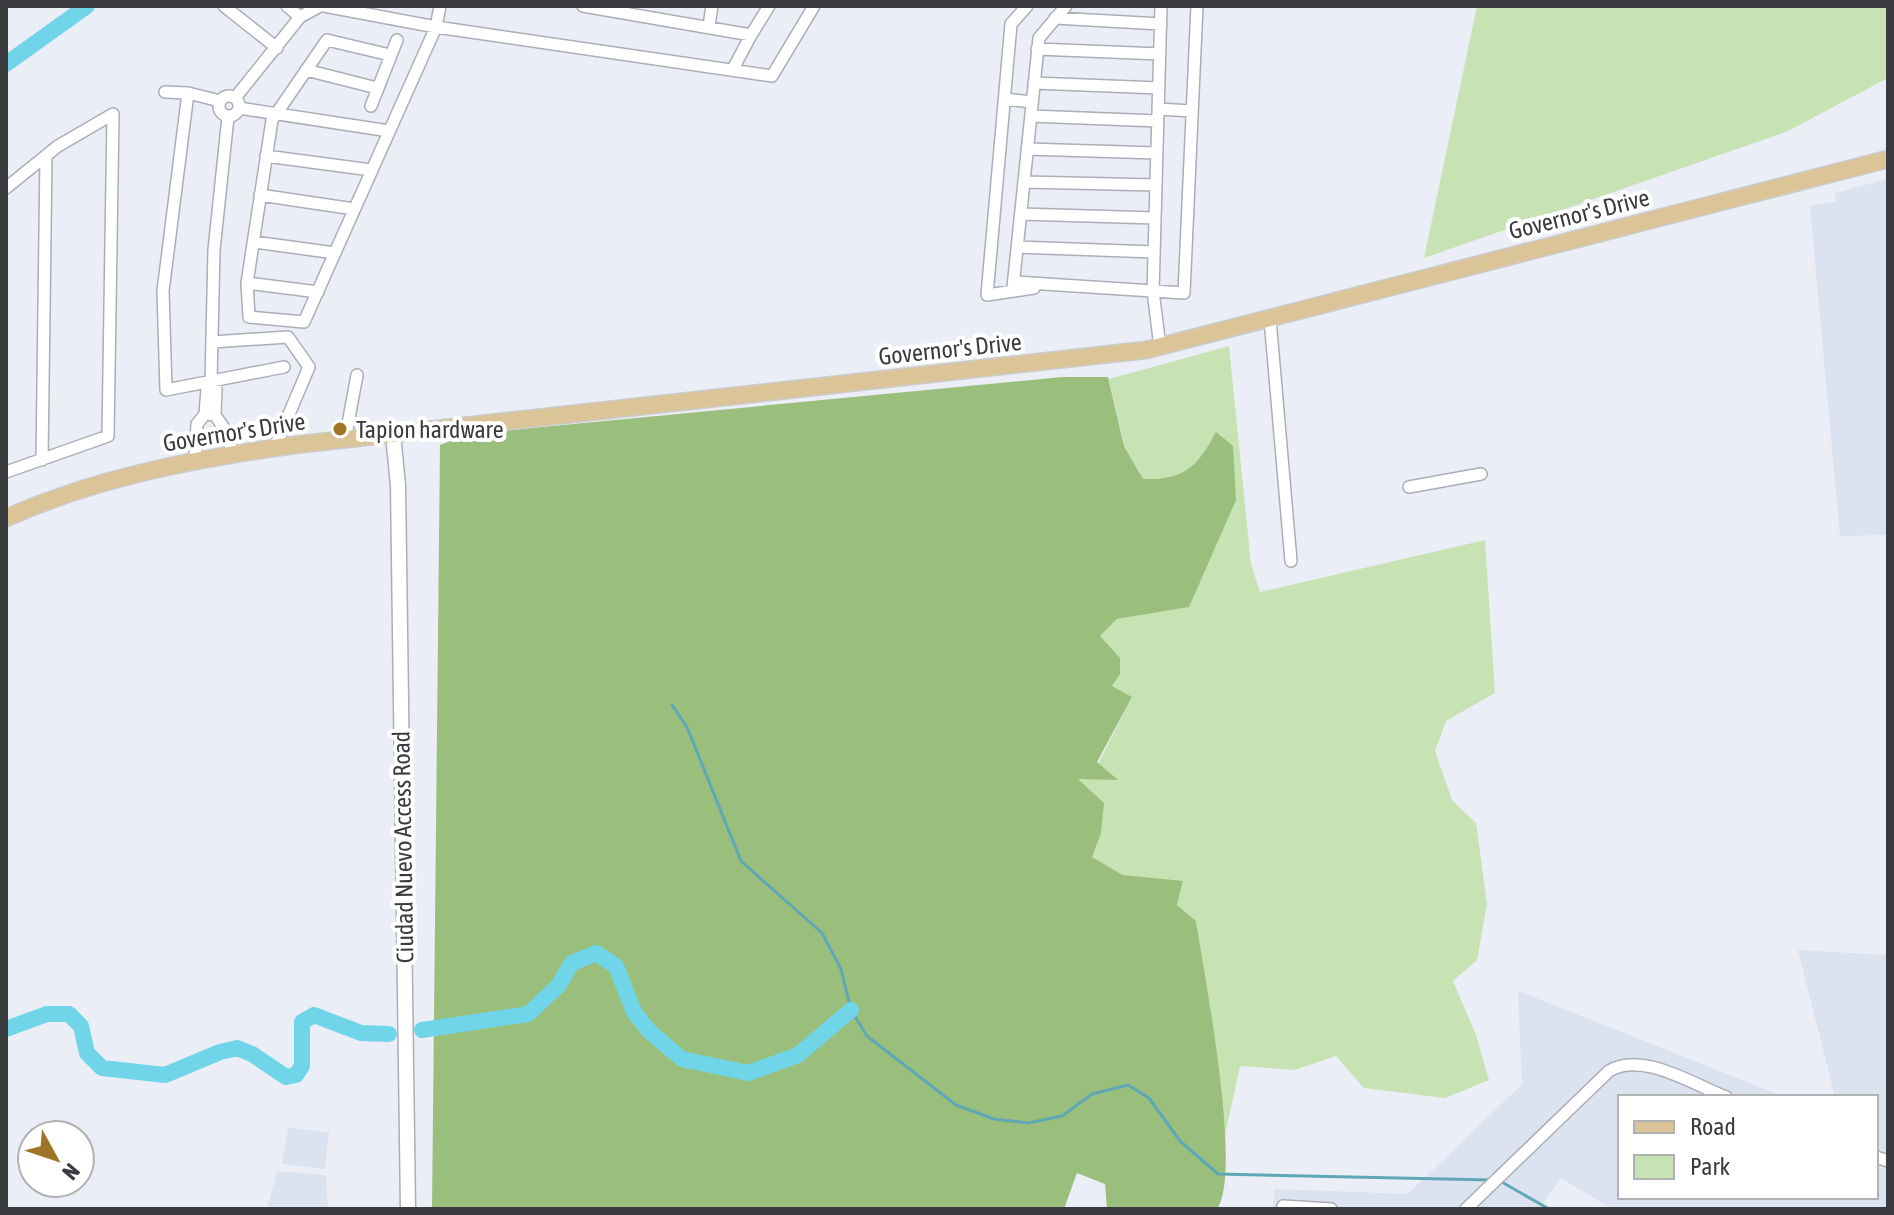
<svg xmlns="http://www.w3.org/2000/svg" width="1894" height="1215" viewBox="0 0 1894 1215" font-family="'Asap Condensed',sans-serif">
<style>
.built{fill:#dbe2f0}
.green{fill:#c7e2b3}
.forest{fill:#9abf7d}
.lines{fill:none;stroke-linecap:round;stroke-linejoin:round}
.stream{stroke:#60a7b6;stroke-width:3}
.river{stroke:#70d5e9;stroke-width:16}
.street-casing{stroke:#abaeb6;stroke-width:14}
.secondary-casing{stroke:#abaeb6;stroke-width:17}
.primary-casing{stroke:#cccccd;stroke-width:19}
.street{stroke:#fff;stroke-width:11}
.secondary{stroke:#fff;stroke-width:14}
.primary{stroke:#dac498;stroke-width:16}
.poi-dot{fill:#9e7524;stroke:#fff;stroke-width:3}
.labels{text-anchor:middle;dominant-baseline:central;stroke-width:8;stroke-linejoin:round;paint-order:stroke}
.street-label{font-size:24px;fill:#393b3e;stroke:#fff}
.poi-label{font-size:24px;fill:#393b3e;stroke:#fff;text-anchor:start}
</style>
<rect width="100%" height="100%" fill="#ebeef7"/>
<path class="built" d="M1888 179V535L1840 536 1810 206 1836 202 1835 193Z
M1798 950 1886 955 1888 1209H1612L1561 1178 1539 1209H1273L1275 1189 1408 1194 1522 1084 1518 991 1785 1097H1620V1197H1876V1097H1835Z
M288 1128 329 1132 325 1169 282 1164Z
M277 1171 326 1175 328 1209H267Z"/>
<path class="green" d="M1477 6H1888V78L1786 132 1424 258Z
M1229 346 1251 564 1260 592 1485 540 1495 693 1446 721 1435 751 1452 800 1476 823 1487 904 1477 960 1453 981 1476 1035 1489 1080 1445 1098 1364 1088 1336 1056 1295 1070 1240 1066 1225 1135 1196 921 1177 905 1183 882 1123 875 1092 857 1077 778 1116 779 1098 764 1132 697 1112 686 1119 674 1100 636 1117 619 1188 607 1216 433C1196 468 1185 480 1143 479L1124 445 1109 379Z"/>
<path class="forest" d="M1062 377H1108L1124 446 1143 479C1185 480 1197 467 1216 432L1233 446 1236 500 1189 607 1117 619 1100 636 1120 658V674L1112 686 1132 697 1097 762 1118 780 1078 779 1104 803 1101 833 1092 857 1123 875 1183 881 1177 905 1196 921C1204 974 1243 1172 1217 1209H1107L1105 1184 1077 1173 1064 1209H432L440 445 469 434Z"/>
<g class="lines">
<path class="stream" d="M672 705 687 727 741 861 822 933 841 969 851 1010 867 1036 956 1105 994 1119 1028 1123 1062 1116 1092 1094 1128 1085 1149 1098 1180 1141 1218 1174 1492 1180
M1500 1181 1549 1209"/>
<path class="river" d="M6 64 87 6
M6 1029 47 1014H69L81 1026 87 1053 102 1068 165 1075 220 1052 237 1048 252 1054 286 1077 296 1075 302 1066V1022L314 1015 361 1033 389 1034
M422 1030 528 1014 558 986 572 963 596 953 616 966 634 1012 650 1032 682 1059 748 1073 798 1055 851 1010"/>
<defs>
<path id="street" d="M224 6 277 48
M287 6 300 17
M324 6 436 27 772 76 814 6
M583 6 751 35 769 6
M1027 6 1011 24 987 295 1034 288
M1055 18 1161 24
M709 26 712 6
M1037 49 1160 54
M390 55 327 40 272 120 247 283 249 317 304 322 436 27 440 6
M734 67 751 35
M306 70 377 88
M1034 83 1159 88
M165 92 188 93
M219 106a10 10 0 1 1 20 0a10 10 0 1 1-20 0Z
M235 98 300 17 320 6
M1005 99 1032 102
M220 101 188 93 163 291 166 390 284 367
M371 106 397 40
M239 108 389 131
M1158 109 1192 111
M1031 116 1158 121
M1027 149 1157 153
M266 156 371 170
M1024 182 1156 185
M6 188 58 146 113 114 108 436 6 472
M260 195 354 209
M1021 214 1155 218
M254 242 335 253
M1017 247 1154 252
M1014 282 1184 293 1197 6
M247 283 318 292
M1013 287 1039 38 1066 6
M1270 319 1291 561
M212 342 288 337 309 367 275 447
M1160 347 1153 291 1161 6
M211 381 216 389 215 415
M205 414 207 389 211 381 214 250 228 117
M345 440 357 375
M195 459 197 424 205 414 215 415 228 434 232 454
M42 460 46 156
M1409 487 1481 474
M1876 1157 1888 1161
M1283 1206 1331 1209
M1466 1209 1609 1071C1643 1051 1692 1084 1726 1097"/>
<path id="secondary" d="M393 435 398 485 408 1209"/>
<path id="primary" d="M6 518C98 477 195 459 294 445L1146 350 1888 159"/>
</defs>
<use href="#street" class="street-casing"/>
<use href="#secondary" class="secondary-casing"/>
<use href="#primary" class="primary-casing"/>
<use href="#street" class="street"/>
<use href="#secondary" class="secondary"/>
<use href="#primary" class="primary"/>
</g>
<circle class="poi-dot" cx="340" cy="429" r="8"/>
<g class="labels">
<g class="street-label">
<text transform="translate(1579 214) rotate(-14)">Governor's Drive</text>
<text transform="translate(950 349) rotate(-6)">Governor's Drive</text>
<text transform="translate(234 432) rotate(-9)">Governor's Drive</text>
<text transform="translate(403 847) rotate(-91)">Ciudad Nuevo Access Road</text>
</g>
<g class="poi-label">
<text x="356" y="429">Tapion hardware</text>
</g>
</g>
<rect width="1894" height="1215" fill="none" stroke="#393b3e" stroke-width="16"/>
<rect x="1618" y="1095" width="260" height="104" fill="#ffffff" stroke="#b0b1b2" stroke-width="2"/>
<rect x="1634" y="1121" width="40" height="12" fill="#dac498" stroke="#b0b1b2" stroke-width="2"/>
<text x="1690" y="1135" font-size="24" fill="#393b3e">Road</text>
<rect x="1634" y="1155" width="40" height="24" fill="#c7e2b3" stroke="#b0b1b2" stroke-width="2"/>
<text x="1690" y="1175" font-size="24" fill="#393b3e">Park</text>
<g transform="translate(56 1159) rotate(130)"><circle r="38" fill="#ffffff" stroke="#b0b1b2" stroke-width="2"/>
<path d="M0-6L14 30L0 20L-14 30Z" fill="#9e7524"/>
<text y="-12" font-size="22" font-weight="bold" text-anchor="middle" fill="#393b3e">N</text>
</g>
</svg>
